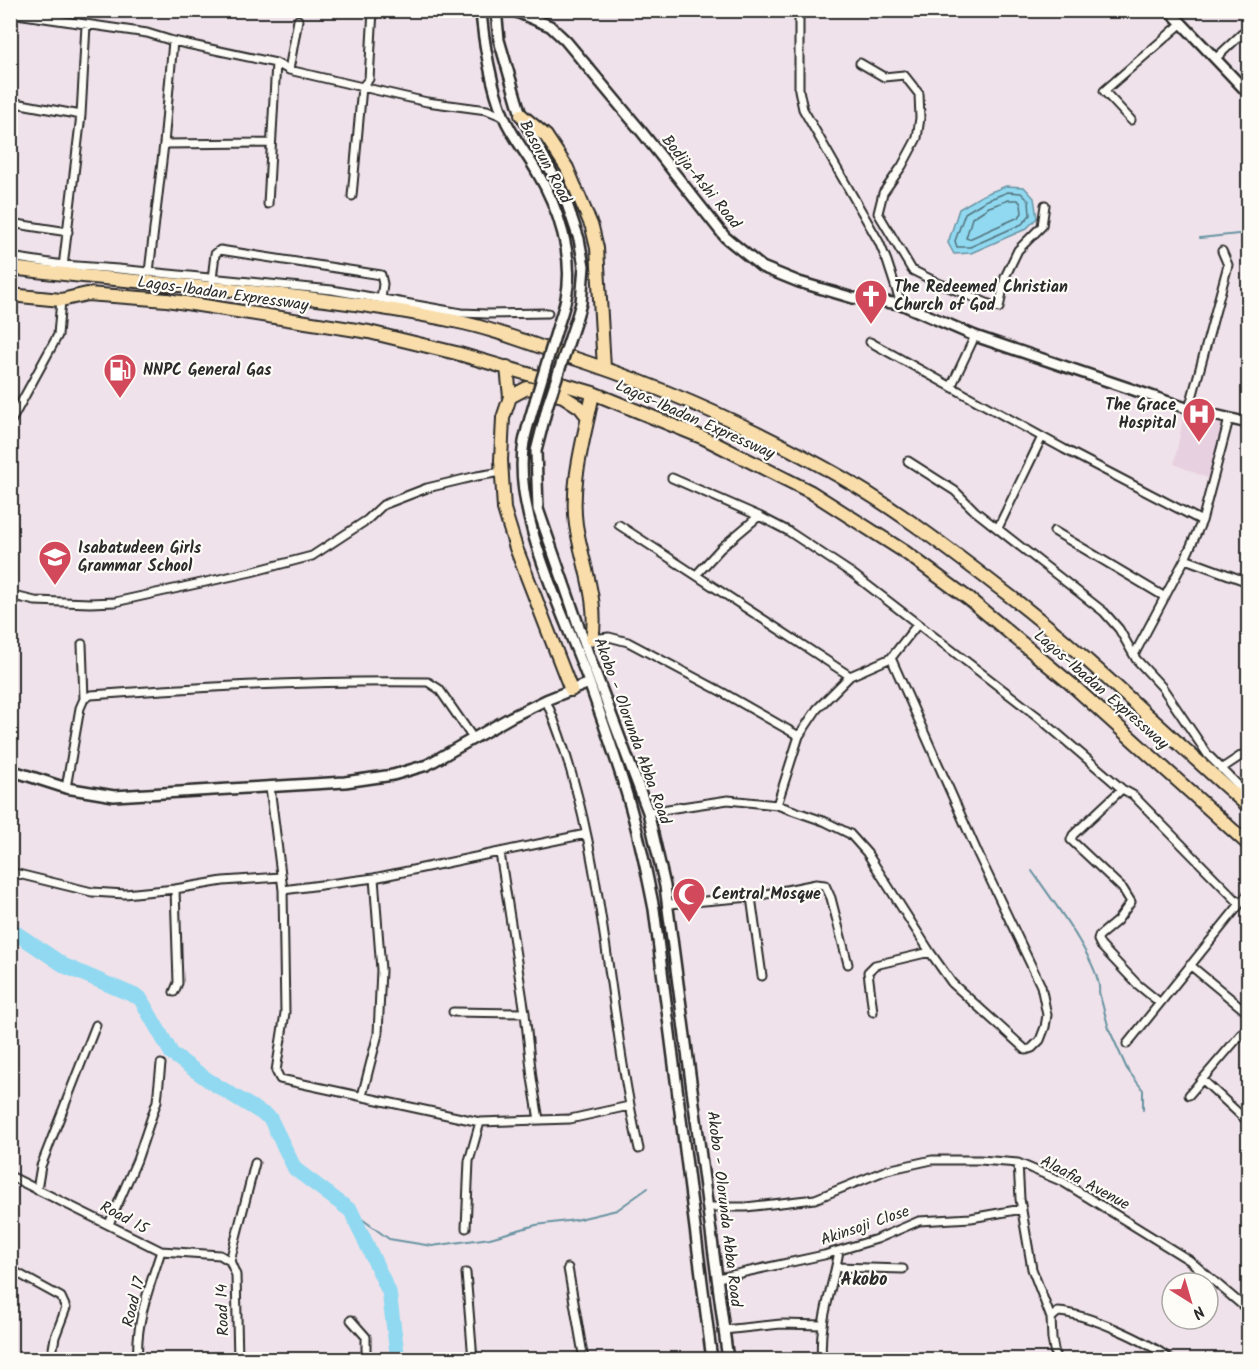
<svg xmlns="http://www.w3.org/2000/svg" width="1259" height="1370" viewBox="0 0 1259 1370" font-family="Kalam,sans-serif">
<style>
.built{fill:#e7d0e0}
.water{fill:#90d9f1;stroke:#6893a2;stroke-width:1.5}
.lines{fill:none;stroke-linecap:round;stroke-linejoin:round}
.shore{stroke:#53717a;stroke-width:1.5}
.stream{stroke:#6893a2;stroke-width:2}
.river{stroke:#90d9f1;stroke-width:15}
.street-casing{stroke:#2b2b2b;stroke-width:11}
.secondary-casing{stroke:#2b2b2b;stroke-width:14}
.highway-casing{stroke:#2b2b2b;stroke-width:16}
.street{stroke:#fdfcf7;stroke-width:7}
.secondary{stroke:#fdfcf7;stroke-width:9}
.highway{stroke:#f9deab;stroke-width:12}
.secondary-bridge-casing{stroke:#2b2b2b;stroke-width:14;stroke-linecap:butt}
.secondary-bridge{stroke:#fdfcf7;stroke-width:9}
.labels{text-anchor:middle;dominant-baseline:central;stroke-width:4.5;stroke-linejoin:round;paint-order:stroke}
.street-label{font-size:16px;fill:#2b2b2b;stroke:#fdfcf7}
.poi-label{font-size:16px;font-weight:bold;fill:#2b2b2b;stroke:#fdfcf7;text-anchor:start}
.neighbourhood-label{font-size:18px;font-weight:bold;fill:#2b2b2b;stroke:#fdfcf7}
</style>
<rect width="100%" height="100%" fill="#f0e2ea"/>
<filter id="ink" filterUnits="userSpaceOnUse"><feTurbulence type="fractalNoise" baseFrequency=".0167" numOctaves="2"/><feDisplacementMap in="SourceGraphic" scale="12" xChannelSelector="R" yChannelSelector="G"/><feConvolveMatrix kernelMatrix="1 2 1 2 8 2 1 2 1" color-interpolation-filters="sRGB"/></filter>
<g filter="url(#ink)">
<path class="built" d="M1184 414 1225 423 1210 479 1174 464Z"/>
<path class="water" d="M1006 186 1024 187 1034 198 1037 218 1026 229 971 253 954 254 948 243 959 209 983 195Z"/>
<g class="lines">
<path class="shore" d="M1008 192 1021 193 1029 201 1030 215 1022 224 970 247H957L955 241 965 213 985 201Z
M1009 200H1018L1021 204 1022 213 1019 217 969 239 966 238 972 218 989 207Z"/>
<path class="stream" d="M1200 238 1248 233
M1032 871C1048 894 1103 967 1099 992L1109 1029 1127 1069 1143 1090V1110
M351 1211 389 1239 432 1246 490 1238 536 1225 575 1220 617 1210 648 1188"/>
<path class="river" d="M10 929 65 966 140 998 172 1054 211 1082 270 1118 295 1169 351 1211 389 1292 398 1360"/>
<defs>
<path id="street" d="M799 10V90L803 109 879 242 887 261 901 304
M10 13 147 33 173 41 276 63 289 70 427 102 487 110 504 117
M1215 59 1248 28
M860 63 884 77 904 75 919 94 920 118 917 138 902 166 883 193 878 213 912 270 936 282 999 308 1005 277 1018 250 1042 226 1045 205
M289 70 298 20
M10 102 81 115
M1131 120 1104 91 1182 23
M164 144 271 143
M352 196 362 87 369 79 373 10
M268 204 276 63
M10 223 68 232
M10 257 63 265 118 269 332 290 461 313 487 314 548 313
M63 267 81 115 86 25
M149 272 164 144 173 41
M212 279 215 254 220 250 381 275 383 284 381 299
M870 342 1064 449 1202 521
M951 387 975 336
M1189 409 1228 265 1222 251
M10 423 58 335 61 300
M908 461 955 491 975 511 1104 612 1119 629 1136 659 1162 687 1208 755 1248 795
M672 478 759 516 788 531 853 574 1037 716 1122 789 1133 795 1240 904
M619 525 850 676
M998 528 1042 437
M1054 531 1165 597
M1185 559 1248 582
M697 574 721 548 759 516
M10 595 35 601 90 603 115 602 251 572 312 556 367 520 383 505 427 488 477 476 502 472
M592 642V639L609 637 628 642 722 692 799 736
M1134 655 1185 559 1202 521 1229 419
M84 699 91 695C203 687 315 680 428 682L439 689 473 738
M546 700C606 843 605 1000 639 1149
M1221 769 1248 751
M270 787 283 890 285 1013 276 1071 280 1079 480 1122 570 1119 629 1106
M66 788 80 708 84 699 82 644
M1122 789 1073 835 1071 840 1123 889 1131 902 1117 921 1099 936 1098 940 1101 946 1137 984 1159 1002
M777 805 799 736 817 709 850 676 891 658 917 625
M648 812 728 800 777 805 826 822 850 834 867 853 930 952 952 983 1026 1050 1032 1048 1040 1040 1045 1027 1047 1015 1041 986 979 856 891 658
M500 853 525 1013 532 1078 539 1120
M10 872 92 892 125 894 175 889 223 881 281 877
M283 890 374 878 586 834
M751 897 762 976
M669 904 751 897 816 884 825 885 831 898 848 964
M1190 965 1248 1013
M174 992 178 983 175 889
M453 1012 525 1013
M873 1012 868 972 875 965 930 952
M1127 1044 1248 894
M1202 1079 1248 1122
M1189 1095 1248 1026
M362 1096 378 1034 381 970 374 878
M1018 1163 1020 1199 1032 1269 1051 1318 1052 1339 1056 1360
M10 1176 161 1251 220 1255 230 1261
M37 1190 41 1166 96 1025
M708 1207H746L815 1199 887 1170 932 1160H980L1018 1163 1063 1182 1189 1260 1248 1310
M109 1224 137 1160 157 1101 161 1064
M466 1228 469 1161 480 1122
M230 1261 255 1163
M230 1261 236 1275 238 1360
M836 1267 903 1269
M568 1268 584 1360
M10 1269 61 1297 66 1308 55 1337 51 1360
M466 1273 473 1360
M718 1278 824 1255 877 1239 919 1221 971 1218 1022 1209
M1051 1318 1058 1312C1088 1314 1148 1341 1171 1360
M351 1320 366 1337V1360
M724 1330 781 1324 823 1325
M138 1360C135 1322 150 1286 161 1251
M822 1360C818 1322 833 1287 839 1251"/>
<path id="secondary" d="M481 10C483 41 492 89 504 117 512 136 527 154 537 172 558 207 575 257 566 298 564 309 560 319 557 329
M496 10 499 40 521 115 564 195 579 239 584 266 581 303 576 320
M512 10 550 26 566 41 641 131 725 237 762 267 799 282 853 298 901 304 975 336 1131 389 1189 409 1248 423
M1169 10 1248 93
M536 398C532 412 527 427 524 442 511 514 566 617 590 685 605 728 623 776 634 820 642 849 648 879 654 909L712 1360
M548 404 536 451 538 509 588 653 648 812 665 886 728 1360
M10 770 66 788 114 796 345 782 393 775 427 765 511 717 546 700 589 683"/>
<path id="highway" d="M521 115 546 136 567 168 592 227 597 248 604 368
M10 268C158 286 308 291 454 321 490 328 526 342 561 354 652 383 740 421 823 467 886 501 945 546 1002 590 1089 656 1166 735 1248 806
M10 295 61 300 87 294 167 300 369 332 456 353 593 393 704 438 811 492 905 552 969 599 1071 684 1248 844
M507 367 510 397 503 418 501 460 504 509 516 548 571 690
M510 397 527 388 563 396 580 407 588 417
M592 639C599 601 582 563 576 525 570 481 585 436 593 393"/>
</defs>
<use href="#street" class="street-casing"/>
<use href="#secondary" class="secondary-casing"/>
<use href="#highway" class="highway-casing"/>
<use href="#street" class="street"/>
<use href="#secondary" class="secondary"/>
<use href="#highway" class="highway"/>
<defs>
<path id="secondary-bridge" d="M536 398 557 329
M548 404 576 320"/>
</defs>
<use href="#secondary-bridge" class="secondary-bridge-casing"/>
<use href="#secondary-bridge" class="secondary-bridge"/>
</g>
</g>
<defs>
<symbol id="church-pin" viewBox="-11 -11 22 30"><path d="M0 17L-7.5 6A9.5 9.5 0 1 1 7.5 6Z" fill="#d1495b" stroke="#fdfcf7"/><path d="M-1.2-6h2.4v3.5h3.3v2.4h-3.3V6h-2.4V-.1h-3.3v-2.4h3.3Z" fill="#fff"/></symbol>
<symbol id="fuel-pin" viewBox="-11 -11 22 30"><path d="M0 17L-7.5 6A9.5 9.5 0 1 1 7.5 6Z" fill="#d1495b" stroke="#fdfcf7"/><path d="M-5.5-6h7V0h2V4h1.3V-2.5L3-4.5l.8-.8L6-3V5H2.5V1h-1V6h-7ZM-4.2-4.7v3.2H.2V-4.7Z" fill="#fff"/></symbol>
<symbol id="hospital-pin" viewBox="-11 -11 22 30"><path d="M0 17L-7.5 6A9.5 9.5 0 1 1 7.5 6Z" fill="#d1495b" stroke="#fdfcf7"/><path d="M-5-5h3v3.5h4V-5h3V5h-3V1.5h-4V5h-3Z" fill="#fff"/></symbol>
<symbol id="university-pin" viewBox="-11 -11 22 30"><path d="M0 17L-7.5 6A9.5 9.5 0 1 1 7.5 6Z" fill="#d1495b" stroke="#fdfcf7"/><path d="M0-5L7-2L0 1L-7-2ZM-4 1L0 2.5L4 1V4Q0 6-4 4Z" fill="#fff"/></symbol>
<symbol id="mosque-pin" viewBox="-11 -11 22 30"><path d="M0 17L-7.5 6A9.5 9.5 0 1 1 7.5 6Z" fill="#d1495b" stroke="#fdfcf7"/><path d="M3.5-4.9A6 6 0 1 0 3.5 4.9A5 5 0 1 1 3.5-4.9Z" fill="#fff"/></symbol>
</defs>
<g fill-rule="evenodd">
<use href="#church-pin" x="852" y="277" width="38" height="52"/>
<use href="#fuel-pin" x="101" y="351" width="38" height="52"/>
<use href="#hospital-pin" x="1180" y="395" width="38" height="52"/>
<use href="#university-pin" x="36" y="538" width="38" height="52"/>
<use href="#mosque-pin" x="670" y="875" width="38" height="52"/>
</g>
<g class="labels">
<g class="street-label">
<text transform="translate(545 162) rotate(62)">Basorun Road</text>
<text transform="translate(701 182) rotate(51)">Bodija-Ashi Road</text>
<text transform="translate(223 294) rotate(8)">Lagos-Ibadan Expressway</text>
<text transform="translate(695 420) rotate(24)">Lagos-Ibadan Expressway</text>
<text transform="translate(1101 690) rotate(41)">Lagos-Ibadan Expressway</text>
<text transform="translate(632 731) rotate(70)">Akobo - Olorunda Abba Road</text>
<text transform="translate(1085 1183) rotate(28)">Alaafia Avenue</text>
<text transform="translate(724 1209) rotate(83)">Akobo - Olorunda Abba Road</text>
<text transform="translate(124 1218) rotate(28)">Road 15</text>
<text transform="translate(865 1226) rotate(-19)">Akinsoji Close</text>
<text transform="translate(134 1302) rotate(-76)">Road 17</text>
<text transform="translate(223 1310) rotate(-92)">Road 14</text>
</g>
<g class="poi-label">
<text x="894" y="287">The Redeemed Christian<tspan x="894" dy="18">Church of God</tspan></text>
<text x="143" y="370">NNPC General Gas</text>
<text x="1176" y="405" text-anchor="end">The Grace<tspan x="1176" dy="18">Hospital</tspan></text>
<text x="78" y="548">Isabatudeen Girls<tspan x="78" dy="18">Grammar School</tspan></text>
<text x="712" y="894">Central Mosque</text>
</g>
<g class="neighbourhood-label">
<text x="864" y="1280">Akobo</text>
</g>
</g>
<rect width="1259" height="1370" fill="none" stroke="#fdfcf7" stroke-width="36"/>
<rect x="18" y="18" width="1223" height="1334" fill="none" stroke="#2b2b2b" stroke-width="2" filter="url(#ink)"/>
<g transform="translate(1190 1301) rotate(143)"><circle r="28" fill="#fdfcf7" stroke="#a9a8a5" stroke-width="1.5"/>
<path d="M0-4.5L10 22L0 15L-10 22Z" fill="#d1495b"/>
<text y="-9" font-size="16" font-weight="bold" text-anchor="middle" fill="#2b2b2b">N</text>
</g>
</svg>
